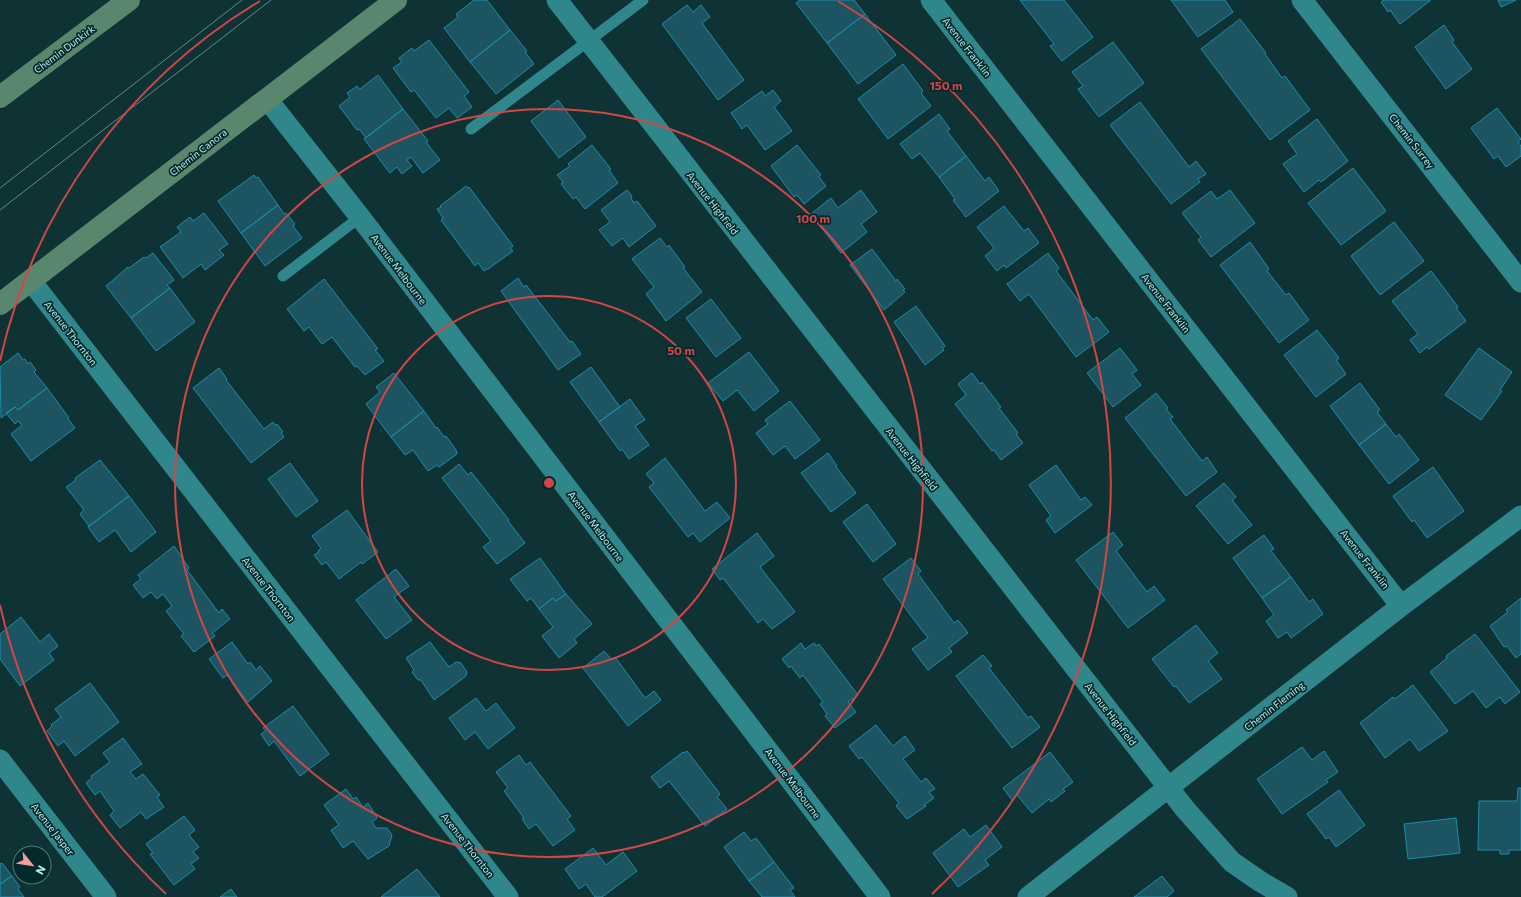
<svg xmlns="http://www.w3.org/2000/svg" width="1521" height="897" viewBox="0 0 1521 897" font-family="Commissioner,sans-serif">
<style>
.building{fill:#1d5462;stroke:#1c8da9}
.lines{fill:none;stroke-linecap:round;stroke-linejoin:round}
.lane{stroke:#30878b;stroke-width:11}
.street{stroke:#30878b;stroke-width:21}
.secondary{stroke:#59876d;stroke-width:22}
.tram{stroke:#5f8a8c;stroke-width:1}
.ring{fill:none;stroke:#d24646;stroke-width:2}
.labels{text-anchor:middle;dominant-baseline:central;stroke-width:3.5;stroke-linejoin:round;paint-order:stroke}
.street-label{font-size:10px;fill:#bbedef;stroke:#03292b}
.centre{fill:#d24646;stroke:#03292b;stroke-width:2}
.ring-label{font-size:12px;text-anchor:middle;font-weight:bold;fill:#d24646;stroke:#03292b;stroke-width:3.5;stroke-linejoin:round;paint-order:stroke}
</style>
<rect width="100%" height="100%" fill="#0f3335"/>
<path class="building" d="M474 0H487L510 30 470 62 444 28 458 17 456 14Z
M800 0H854L865 14 827 43 796 3Z
M1020 0H1064L1093 37 1062 61 1050 46 1054 44Z
M1171 0H1225L1233 12 1198 37Z
M1384 0H1383H1431L1400 24 1390 10 1388 12 1381 2Z
M1498 0H1516L1501 7Z
M687 5 693 12 701 5 710 17 702 23 744 80 718 100 662 24Z
M865 14 896 55 858 84 827 43Z
M1240 19 1266 53 1265 54 1282 78 1285 76 1310 110 1270 140 1201 49Z
M1444 25 1454 40 1452 42 1472 69 1446 89 1415 47Z
M510 30 527 51 525 52 534 64 496 94 470 62Z
M429 40 469 92 464 96 472 107 457 118 449 108 436 118 414 90 411 92 393 68 402 62 399 58 412 48 414 51Z
M1113 42 1144 83 1099 117 1078 89 1083 86 1072 72Z
M903 64 923 91 921 93 931 106 888 139 858 99Z
M378 75 403 109 366 138 359 129 357 130 339 106 350 97 347 93 357 86 360 89Z
M773 90 781 101 774 107 792 131 765 150 747 125 742 129 731 113 762 91 765 96Z
M558 100 586 137 559 158 531 121Z
M1140 102 1189 167 1196 161 1206 174 1198 179 1200 182 1171 204 1110 125Z
M1497 108 1521 139 1518 142 1521 146V156L1506 167 1498 156 1494 159 1471 128Z
M403 109 428 141 426 142 440 160 423 173 411 157 407 160 412 166 402 174 397 167 390 173 364 139Z
M939 114 950 129 947 131 966 156 939 177 920 153 912 159 900 144Z
M1317 119 1348 161 1321 182 1319 180 1304 192 1283 164 1297 154 1288 141Z
M592 145 611 169 609 170 618 183 585 209 576 197 573 199 561 184 563 182 557 175 570 166 568 164Z
M797 145 821 175 819 177 826 186 804 204 797 195 794 197 771 166Z
M966 156 985 181 989 177 999 191 966 217 953 200 955 199 939 177Z
M1353 168 1386 211 1341 245 1308 203Z
M254 175 256 178 258 177 278 205 241 233 218 201Z
M466 186 468 188 469 187 513 246 510 248 513 251 488 269H487L484 271 478 263 475 266 441 220 443 218 437 209 441 207 440 206Z
M627 190 632 196 631 198 634 203 637 201 656 226 629 247 623 238 612 246 599 230 610 222 601 210Z
M861 190 877 212 861 224 867 232 841 253 811 214 831 198 838 208Z
M1230 190 1255 223 1211 257 1198 240 1201 237 1182 213 1211 191 1217 199Z
M278 205 284 214 286 213 295 224 293 226 302 238 265 266 241 233Z
M1004 206 1024 231 1028 228 1039 243 1006 268 1004 265 997 271 985 256 994 248 977 227Z
M204 213 228 244 219 250 224 255 205 270 201 264 183 278 160 247 181 232 177 227 190 217 193 221Z
M1394 222 1424 261 1380 295 1351 256Z
M660 238 667 247 669 245 685 267 683 268 702 292 666 321 646 294 654 287 632 259Z
M1250 242 1269 269 1267 271 1286 295 1289 293 1309 320 1279 343 1220 265Z
M872 249 896 281 897 279 905 289 903 290 905 292 884 310 850 265Z
M153 253 174 280 167 285 170 288 131 318 106 286 128 267 129 268 144 257 146 258Z
M1048 253 1059 268 1056 271 1093 320 1097 317 1109 332 1076 357 1029 294 1020 301 1007 284Z
M1431 271 1458 307 1456 308 1466 321 1429 349 1427 347 1420 353 1410 340 1418 334 1392 301Z
M518 278 524 287 526 285 570 342 572 341 581 354 558 370 501 291Z
M324 279 378 349 375 350 384 361 365 375 357 366 355 367 332 337 322 344 309 327 304 331 287 309Z
M170 288 195 322 156 351 131 318Z
M711 299 741 338 716 357 686 318Z
M916 306 945 346 942 348 944 350 925 365 894 322Z
M1317 330 1339 358 1336 360 1346 374 1316 397 1284 355Z
M1120 348 1137 370 1132 374 1141 385 1113 407 1087 373Z
M1479 348 1512 372 1500 390 1502 391 1481 420 1445 395Z
M749 352 779 391 754 411 737 390 723 401 708 383Z
M18 353 23 360 25 359 28 364 30 362 36 370 34 372 47 388 18 410 15 407 1 418 0 367Z
M591 367 620 407 599 422 570 382Z
M219 368 227 379 226 380 264 429 273 422 275 425 277 424 283 432 281 433 284 437 251 463 193 388Z
M394 373 424 411 391 437 366 404 380 392 376 387Z
M972 373 980 384 982 382 1001 407 999 408 1018 433 1016 434 1023 443 1001 460 994 450 992 451 955 404 966 395 958 384Z
M1360 383 1380 410 1377 412 1386 424 1359 445 1330 406Z
M47 388 69 418 68 419 75 428 31 461 11 434 22 425 18 421 15 424 6 413 15 407 18 410Z
M1156 393 1168 408 1166 409 1173 417 1170 419 1202 461 1207 457 1217 472 1186 496 1125 418Z
M630 399 645 420 635 426 649 445 629 459 622 449 620 451 599 422Z
M790 401 820 440 795 459 785 446 773 455 756 433 768 424 765 420Z
M424 411 436 428 437 427 444 437 446 436 456 450 457 454 439 467 437 465 428 471 413 450 405 455 391 437Z
M1386 424 1396 437 1399 434 1419 460 1389 484 1359 445Z
M828 453 837 466 836 467 856 493 831 512 801 473Z
M665 458 705 511 717 502 730 518 700 542 693 533 688 537 649 487 654 483 646 474Z
M100 460 129 496 89 526 80 514 84 510 66 487 76 480 75 478Z
M290 463 318 501 296 517 268 479Z
M459 464 468 475 471 472 509 520 508 521 525 543 497 564 483 547 491 541 442 478Z
M1056 465 1081 500 1085 497 1092 505 1055 533 1046 520 1051 516 1029 485Z
M1433 467 1464 511 1427 538 1414 520 1412 522 1393 496Z
M1224 483 1236 497 1232 500 1252 525 1228 544 1196 506Z
M129 496 156 532 131 552 115 530 99 542 88 527Z
M867 504 896 544 873 562 843 522Z
M347 510 378 552 362 564 361 562 339 579 326 562 322 565 314 555 319 552 318 551 321 548 312 536Z
M1113 532 1123 545 1116 551 1147 592 1154 586 1165 600 1128 628 1076 560Z
M757 533 774 556 760 567 795 612 772 629 763 619 758 623 723 578 720 580 712 569Z
M1264 535 1274 549 1271 551 1291 577 1262 598 1233 558Z
M174 546 189 568 187 570 219 613 222 609 230 619 212 633 215 636 194 652 181 636 184 634 166 611 172 606 163 594 157 599 151 592 143 598 133 585 141 579 138 575Z
M540 558 566 594 556 601 553 598 539 609 531 598 527 601 510 579Z
M911 558 921 571 918 574 954 623 958 620 968 633 949 648 952 652 928 670 912 649 928 638 883 579Z
M396 569 409 586 394 597 412 620 386 639 356 600Z
M1291 577 1309 602 1313 599 1323 614 1291 638 1287 632 1278 638 1266 621 1274 615 1262 598Z
M566 594 592 624 574 639 577 643 559 658 542 636 553 627 539 609 553 598 556 601Z
M1521 598V654L1516 658 1507 646 1504 647 1490 626 1508 612 1506 610Z
M21 617 40 642 49 634 58 646 49 653 54 660 20 686 0 659V634Z
M1196 625 1218 653 1208 661 1222 679 1189 703 1176 686 1174 687 1152 659Z
M1475 634 1520 692 1505 704 1500 697 1486 708 1473 691 1455 704 1430 672 1447 658 1446 656Z
M232 642 248 664 250 662 256 670 260 666 272 681 248 702 227 675 223 678 209 659Z
M430 642 449 667 456 662 461 663 467 672 466 676 434 700 421 680H418L412 672 414 670 406 658Z
M801 643 805 649 814 643 816 646 819 644 858 695 848 702 856 712 835 728 825 716 827 714 820 704 823 702 803 675 800 678 791 666 789 668 782 659Z
M604 651 612 660 615 657 645 698 654 691 661 700 628 726 583 668Z
M983 655 992 666 989 668 1028 718 1031 716 1040 727 1012 748 956 676Z
M90 683 119 722 75 756 64 741 58 746 47 731 52 726 51 725 61 717 55 709Z
M1413 685 1448 731 1419 751 1410 739 1385 758 1360 723 1393 697 1395 699Z
M476 698 486 711 496 703 515 728 488 749 475 732 465 740 449 718Z
M293 706 329 754 300 776 274 741 269 746 261 734 266 731 263 728Z
M876 725 893 746 905 736 915 750 903 759 921 782 926 778 935 789 929 792 934 798 924 805 926 806 907 819 896 806 899 803 862 757 859 759 849 746Z
M123 738 142 764 130 772 136 779 143 774 160 795 157 797 164 807 146 819 141 812 120 828 110 815 114 811 100 791 95 795 86 783 92 778 91 776 110 762 103 753Z
M1302 747 1312 760 1324 751 1338 772 1326 780 1328 782 1282 814 1257 779Z
M687 751 720 794 717 797 727 809 705 826 669 781 660 788 651 777 683 752 684 753Z
M1050 752 1073 782 1063 789 1065 791 1051 802 1049 799 1032 813 1017 795 1012 800 1003 788Z
M519 755 526 765 530 762 571 816 567 819 575 830 553 846 536 824 529 829 522 819 524 818 504 791 508 788 496 772Z
M1518 788H1521V850H1509V854H1500V850H1478L1479 801H1517Z
M346 789 353 799 356 797 363 807 368 803 377 818 372 822 376 828H387L392 835 389 846 368 859 353 841 343 848 331 830 339 825 324 805Z
M1339 790 1365 825 1336 847 1329 837 1326 839 1307 814Z
M184 816 195 830 189 835 199 847 193 852 199 858 191 864 195 869 174 885 150 854 153 853 146 844Z
M1456 818 1460 853 1408 859 1404 824Z
M986 825 1002 847 985 860 989 865 958 887 933 853 964 829 970 837Z
M744 832 751 841 756 838 774 862 749 881 724 847Z
M593 848 606 865 623 852 637 871 602 897H595L586 884 579 889 565 869Z
M774 862 794 888 790 890 795 897H762L749 881Z
M2 863 12 876 0 884V864Z
M417 869 440 897H381Z
M12 876 20 887 18 889 24 897H0V884Z
M1162 876 1174 891 1167 897H1134Z
M231 889 237 897H220Z"/>
<g class="lines">
<path class="lane" d="M471 129 643 0
M283 276 360 217"/>
<path class="street" d="M557 0 1185 809 1232 862 1261 882 1287 897
M931 0 1401 606
M1302 0 1521 282
M267 99 360 217 880 897
M31 281 508 897
M0 760 106 897
M1028 897 1401 606 1521 516"/>
<path class="secondary" d="M0 97 129 0
M0 304 396 0"/>
<path class="tram" d="M0 188 242 0
M0 210 271 0"/>
</g>
<g class="ring">
<circle cx="549" cy="483" r="187"/>
<circle cx="549" cy="483" r="374"/>
<path d="M166 894A562 562 0 0 1 0 605M0 361A562 562 0 0 1 260 1M838 1A562 562 0 0 1 932 894"/>
</g>
<g class="labels">
<g class="street-label">
<text transform="translate(967 47) rotate(52)">Avenue Franklin</text>
<text transform="translate(64 49) rotate(-37)">Chemin Dunkirk</text>
<text transform="translate(1412 141) rotate(52)">Chemin Surrey</text>
<text transform="translate(198 152) rotate(-38)">Chemin Canora</text>
<text transform="translate(713 203) rotate(52)">Avenue Highfield</text>
<text transform="translate(399 269) rotate(53)">Avenue Melbourne</text>
<text transform="translate(1166 303) rotate(52)">Avenue Franklin</text>
<text transform="translate(71 333) rotate(52)">Avenue Thornton</text>
<text transform="translate(912 459) rotate(52)">Avenue Highfield</text>
<text transform="translate(596 526) rotate(53)">Avenue Melbourne</text>
<text transform="translate(1365 559) rotate(52)">Avenue Franklin</text>
<text transform="translate(269 589) rotate(52)">Avenue Thornton</text>
<text transform="translate(1274 706) rotate(-38)">Chemin Fleming</text>
<text transform="translate(1111 714) rotate(52)">Avenue Highfield</text>
<text transform="translate(793 783) rotate(53)">Avenue Melbourne</text>
<text transform="translate(53 829) rotate(52)">Avenue Jasper</text>
<text transform="translate(468 845) rotate(52)">Avenue Thornton</text>
</g>
</g>
<circle cx="549" cy="483" r="6" class="centre"/>
<g class="ring-label">
<text x="946" y="90">150 m</text>
<text x="813" y="223">100 m</text>
<text x="681" y="355">50 m</text>
</g>
<g transform="translate(32 865) rotate(120)"><circle r="19" fill="#03292b" stroke="#4d7779"/>
<path d="M0-3L7 15L0 10L-7 15Z" fill="#f59b9b"/>
<text y="-6" font-size="11" font-weight="bold" text-anchor="middle" fill="#bbedef">N</text>
</g>
</svg>
